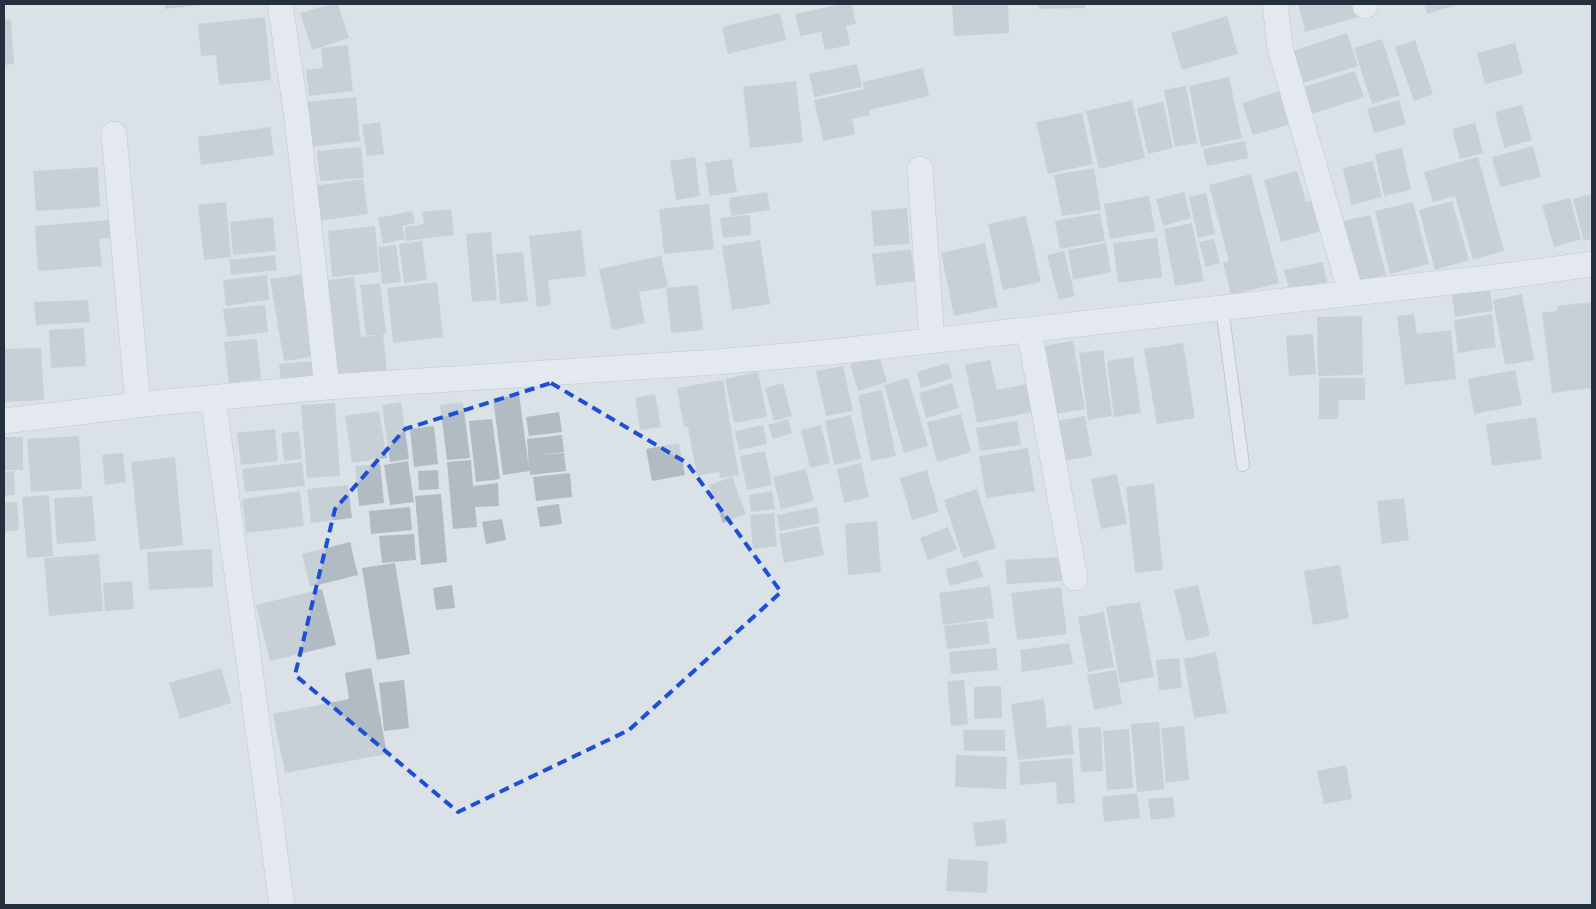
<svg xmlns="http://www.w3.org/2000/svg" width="1596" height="909" viewBox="0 0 1596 909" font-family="Overpass,sans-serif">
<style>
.building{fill:#b1bbc4}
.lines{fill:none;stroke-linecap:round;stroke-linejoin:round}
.lane-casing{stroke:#a0a8b1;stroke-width:14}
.street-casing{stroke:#a0a8b1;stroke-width:26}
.lane{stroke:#edf1f5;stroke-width:12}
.street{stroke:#edf1f5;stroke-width:25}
.marked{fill:none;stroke:#1d4ed8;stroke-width:4;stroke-dasharray:10 6;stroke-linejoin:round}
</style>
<rect width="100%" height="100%" fill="#dae1e7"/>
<path class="building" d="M165 4H202V5L165 9Z
M332 4H338L349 38 312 50 300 13Z
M842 4H852L856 24 846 26 850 45 825 50 821 32 800 36 795 14Z
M952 4H1008L1009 33 954 36Z
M1039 4H1085V8L1039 9Z
M1298 4H1359L1362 16 1305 32Z
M1424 4H1459L1427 14Z
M780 13 786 40 728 54 722 27Z
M1227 16 1238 54 1182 70 1171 33Z
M265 17 271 80 219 85 216 55 201 56 198 24Z
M11 19 14 64 4 65V20Z
M1347 33 1358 66 1303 83 1293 51Z
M1382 39 1400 95 1372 104 1354 48Z
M1415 40 1433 94 1414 101 1395 47Z
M1515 43 1523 74 1485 84 1477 53Z
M348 45 353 91 309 96 306 70 323 68 321 48Z
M857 64 862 87 814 97 809 74Z
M923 68 929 96 869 110 870 115 852 119 855 134 823 141 814 100 864 89 863 82Z
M1355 71 1364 97 1312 114 1304 87Z
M1229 77 1242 138 1201 147 1189 86Z
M796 81 803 142 750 148 743 87Z
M1186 86 1197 143 1175 147 1164 90Z
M1286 89 1297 122 1253 135 1242 103Z
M356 97 360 141 311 147 306 102Z
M1132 100 1145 158 1099 169 1086 111Z
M1399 100 1406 124 1374 133 1367 109Z
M1163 102 1173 148 1148 154 1137 108Z
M1522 105 1532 140 1504 148 1495 112Z
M1082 113 1093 164 1048 174 1036 122Z
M380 122 384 154 367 156 362 125Z
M1475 123 1483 153 1460 159 1452 129Z
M270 127 274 155 201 165 198 137Z
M1245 141 1248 158 1207 166 1203 149Z
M1533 146 1541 177 1500 187 1492 157Z
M361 147 364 178 320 181 317 151Z
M1402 148 1411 190 1384 196 1375 154Z
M695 157 700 196 676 200 670 161Z
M1478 157 1504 251 1473 260 1455 196 1433 202 1424 172Z
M732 159 737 192 710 196 705 163Z
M1373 161 1382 197 1351 205 1343 168Z
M98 167 100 207 36 211 33 171Z
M1094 168 1101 210 1062 216 1054 175Z
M1297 171 1306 202 1318 199 1326 230 1281 242 1264 180Z
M1251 174 1279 283 1231 295 1223 263 1229 261 1209 185Z
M363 179 368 214 319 221 314 186Z
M767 192 770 210 731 216 729 198Z
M1184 192 1191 218 1163 226 1156 199Z
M1206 193 1215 234 1198 238 1189 197Z
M1592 194V239L1584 241 1573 199Z
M1149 196 1155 231 1110 239 1104 204Z
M1570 198 1581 239 1554 247 1542 205Z
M1452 201 1469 260 1435 270 1419 210Z
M226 202 231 257 204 260 198 205Z
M1413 202 1429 264 1390 274 1375 211Z
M709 204 714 249 664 254 659 209Z
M907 208 910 244 874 246 871 211Z
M451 209 454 235 406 241 405 227 424 224 422 212Z
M412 211 415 223 402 226 405 239 383 244 378 218Z
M1100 213 1105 241 1060 249 1055 221Z
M750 215 751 235 723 238 720 218Z
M1370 215 1386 275 1358 281 1343 221Z
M1026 216 1041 282 1003 290 988 224Z
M273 217 276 251 233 255 230 222Z
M111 220 112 238 99 239 102 266 38 271 35 226Z
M1192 223 1204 281 1175 286 1164 229Z
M375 226 379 272 332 277 328 231Z
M581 230 586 276 548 280 551 305 537 307 529 236Z
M491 232 497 300 472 302 466 234Z
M1157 238 1162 277 1118 283 1113 243Z
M1214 239 1220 263 1206 267 1199 242Z
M760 240 770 304 732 310 722 246Z
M422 241 427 280 404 283 399 244Z
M985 243 998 307 954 316 941 253Z
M1106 243 1111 272 1073 280 1068 250Z
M396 245 401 282 382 284 378 247Z
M911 249 915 281 876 286 872 254Z
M1064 251 1075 296 1059 300 1047 255Z
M523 252 528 301 500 304 496 254Z
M275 255 277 270 231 275 229 260Z
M661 256 668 287 639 292 645 323 612 330 599 269Z
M1323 262 1327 282 1289 290 1284 270Z
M304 274 317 356 284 361 270 279Z
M267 275 269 300 226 306 223 280Z
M354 277 361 337 377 335H366L360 285 380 283 386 333 383 334 387 371 329 378 319 281Z
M437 282 443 337 393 343 387 288Z
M698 285 703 330 671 333 666 288Z
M1490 290 1493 311 1455 317 1452 295Z
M1522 294 1534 360 1505 365 1493 300Z
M88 300 90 322 36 325 34 302Z
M1592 302V388L1552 393 1542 313 1557 311V306Z
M265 305 268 332 227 337 223 309Z
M1414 314 1417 334 1451 330 1456 379 1405 385 1397 316Z
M1492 314 1496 347 1458 353 1454 320Z
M1362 316 1363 375 1318 376 1317 317Z
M84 328 86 366 51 368 49 330Z
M1313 334 1316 374 1289 376 1286 336Z
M257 339 261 379 229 383 224 342Z
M1073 341 1085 409 1054 414 1043 346Z
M1183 343 1195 418 1157 424 1144 349Z
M41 348 44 400 4 402V349Z
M1103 350 1112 416 1088 420 1079 353Z
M879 356 887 382 858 391 850 364Z
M1133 357 1141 413 1114 417 1107 361Z
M990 360 997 390 1032 383 1037 411 977 423 965 365Z
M313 361 314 379 281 381 279 364Z
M948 363 953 378 921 388 917 372Z
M843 366 853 411 826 416 816 371Z
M1515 370 1522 405 1474 414 1468 379Z
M758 372 767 417 734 423 725 379Z
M908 378 928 446 904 453 884 385Z
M1319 378H1365V400H1339L1338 419H1319Z
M723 380 739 475 720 478 719 472 697 476 688 427H684L677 388Z
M783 383 792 416 774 421 765 388Z
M952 383 959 408 926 418 919 393Z
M882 390 896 456 871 461 858 395Z
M519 394 529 469 527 439 562 435 564 452 539 455 564 453 566 471 530 475V471L503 475 493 398Z
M655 394 661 427 640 430 635 398Z
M401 402 409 459 390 462 382 405Z
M463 402 470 458 447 460 440 405Z
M335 403 340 476 307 478 301 405Z
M379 411 387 458 352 463 345 416Z
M559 412 562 432 529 436 526 417Z
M961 414 971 452 937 462 927 422Z
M851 415 861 459 834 465 825 421Z
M1085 416 1092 456 1062 461 1056 421Z
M1536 417 1542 459 1492 466 1486 424Z
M492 419 500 479 476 482 469 421Z
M788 419 792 433 773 439 768 425Z
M1017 421 1021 445 980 451 976 428Z
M763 425 767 444 739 450 735 431Z
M821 425 830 463 810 468 801 430Z
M434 426 438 464 414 467 410 429Z
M275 429 278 461 241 465 237 433Z
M299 431 302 459 284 461 281 433Z
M79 436 82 489 31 492 27 439Z
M4 437H23V470H4Z
M679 443 685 475 652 481 646 449Z
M1028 448 1035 491 986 498 979 456Z
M765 451 772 485 747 490 740 456Z
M123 453 126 482 105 485 102 455Z
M175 457 183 545 140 550 131 462Z
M471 460 473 486 498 483 499 506 475 507 477 527 453 529 447 462Z
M408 461 414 502 390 505 384 465Z
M302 462 305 486 245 492 242 469Z
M861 463 869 497 844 503 837 469Z
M380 464 384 503 359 506 355 466Z
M806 469 814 501 781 509 773 477Z
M438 470 439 489 419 490 418 471Z
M927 470 939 512 912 520 900 478Z
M14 471 15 495 4 496V472Z
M570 473 572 497 536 501 533 477Z
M1117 474 1127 524 1101 529 1091 479Z
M732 477 746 514 723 523 709 485Z
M1154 483 1163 570 1135 573 1126 487Z
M348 485 352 518 311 523 307 489Z
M977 489 996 548 963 558 944 500Z
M300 491 304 526 246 533 242 499Z
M772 491 775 509 751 512 749 495Z
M441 494 447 562 421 565 415 496Z
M49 495 53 556 27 558 22 497Z
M92 496 96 541 57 544 54 498Z
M1404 498 1409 540 1382 544 1377 501Z
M17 502 19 530 4 532V503Z
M559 504 562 524 540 527 537 507Z
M410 507 412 530 371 534 369 511Z
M817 507 820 523 780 531 777 515Z
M774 513 777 546 753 549 750 515Z
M502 519 506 540 486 544 482 522Z
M877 521 881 572 848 575 845 524Z
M818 526 824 555 784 563 779 534Z
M948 527 957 549 928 560 920 538Z
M414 534 416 560 382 563 379 536Z
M350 542 358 575 310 587 302 554Z
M212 549 213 587 149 590 147 552Z
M99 554 103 611 49 616 44 558Z
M1061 557 1062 581 1007 584 1005 560Z
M978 560 983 577 950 586 945 569Z
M395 563 410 654 377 660 362 568Z
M1340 565 1349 618 1313 625 1304 571Z
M132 581 134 609 105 611 103 583Z
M452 585 455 608 436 610 433 588Z
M1198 585 1210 636 1186 641 1174 590Z
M990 586 994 618 943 625 939 593Z
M1061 587 1067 634 1017 640 1011 593Z
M322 589 336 645 270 661 256 605Z
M1140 602 1154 677 1120 683 1106 607Z
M1104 612 1114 667 1088 672 1078 617Z
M987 621 990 644 947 649 944 626Z
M1069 643 1073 664 1022 672 1020 650Z
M996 648 998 670 951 674 949 652Z
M1216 652 1227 713 1194 718 1184 659Z
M1179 658 1182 688 1159 690 1156 660Z
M221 668 231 703 180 719 169 683Z
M371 668 387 754 285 773 273 714 349 699 345 673Z
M1116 670 1122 704 1094 710 1087 675Z
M404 680 409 728 384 731 379 683Z
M964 680 968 724 951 726 947 681Z
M1001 686 1002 718 974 719V687Z
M1044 699 1047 728 1071 725 1074 754 1018 760 1011 704Z
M1159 722 1164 789 1137 792 1131 724Z
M1184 726 1189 780 1166 783 1161 728Z
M1101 727 1103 771 1081 772 1078 728Z
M1129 729 1133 788 1107 790 1103 731Z
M963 730H1005V751H964Z
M956 755 1007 757 1006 789 955 787Z
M1072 758 1075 803 1057 804 1056 782 1020 785 1019 762Z
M1346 765 1352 799 1324 804 1317 771Z
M1137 793 1140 818 1104 822 1102 797Z
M1173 797 1175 817 1151 820 1148 799Z
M1005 819 1007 843 976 847 973 823Z
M948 859 988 861 987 893 946 891Z"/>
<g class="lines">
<defs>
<path id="lane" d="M1222 308 1243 465"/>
<path id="street" d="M280 4 297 118 327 387
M1275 4 1280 48 1351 293
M1365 4V6
M114 134 138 405
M920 169 932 341
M1029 330 1075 578
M213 397 282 905
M4 421 145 404 327 387 716 362 831 352 1513 275 1592 264"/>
</defs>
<use href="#lane" class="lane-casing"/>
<use href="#street" class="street-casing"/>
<use href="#lane" class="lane"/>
<use href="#street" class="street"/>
</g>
<path d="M0 0H1596V909H0ZM551 383 687 463 781 592 629 730 458 812 295 675 335 509 405 429Z" fill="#dae1e7" fill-opacity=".55" fill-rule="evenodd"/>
<path class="marked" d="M551 383 687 463 781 592 629 730 458 812 295 675 335 509 405 429Z"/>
<rect width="1596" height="909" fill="none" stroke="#24303d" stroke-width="10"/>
</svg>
